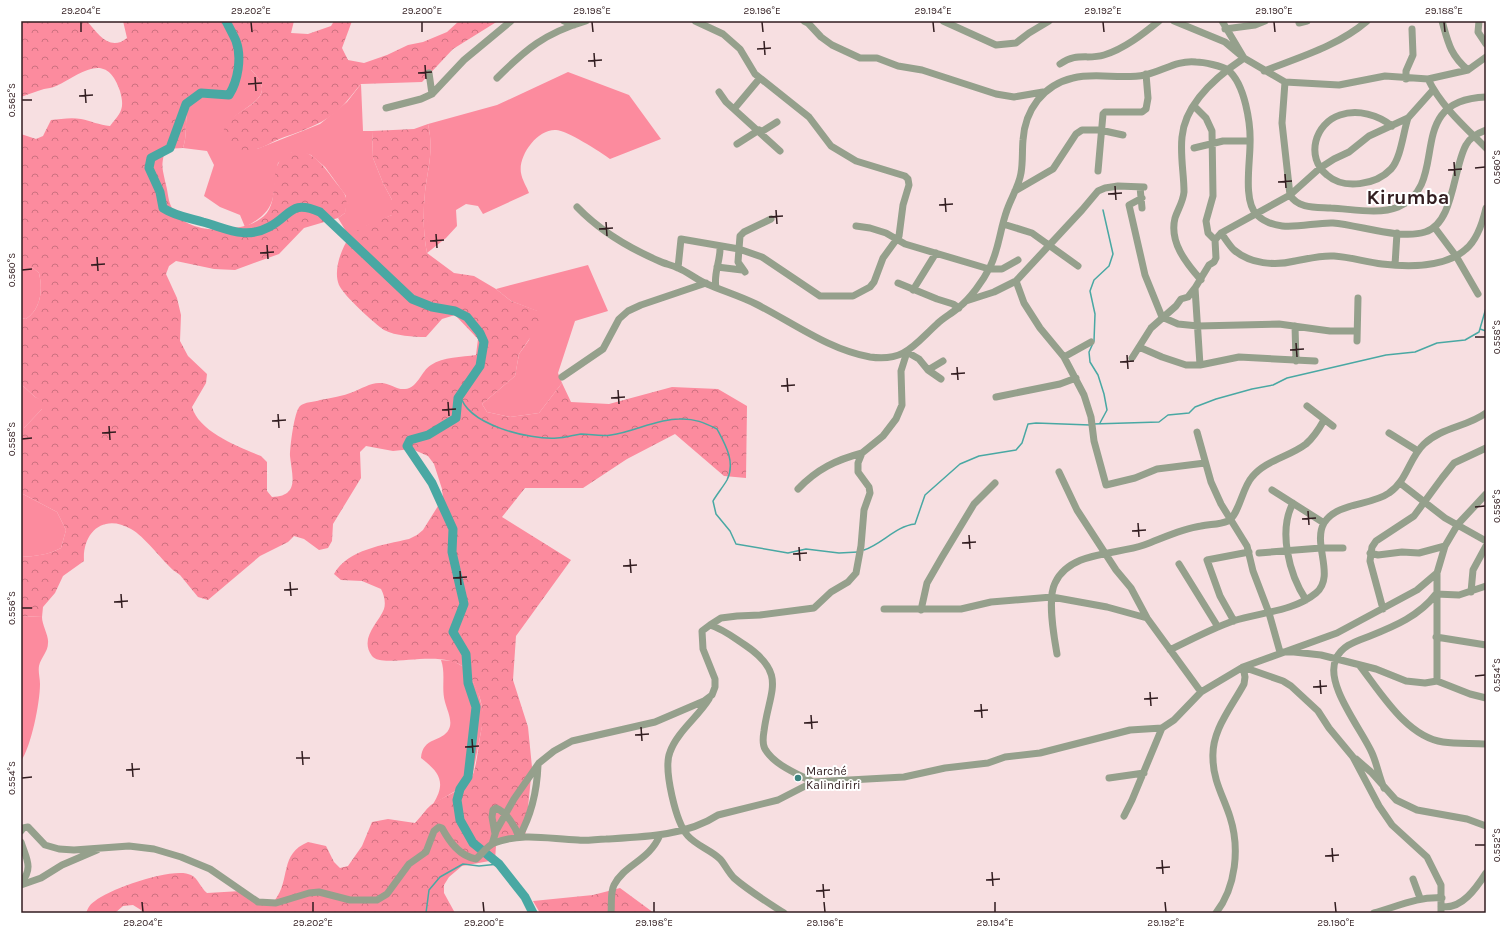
<svg xmlns="http://www.w3.org/2000/svg" width="1507" height="934" viewBox="0 0 1507 934" font-family="Karla,sans-serif">
<style>
.green{fill:#fc8b9e}
.forest{fill:url(#forest-crowns)}
.lines{fill:none;stroke-linecap:round;stroke-linejoin:round}
.stream{stroke:#49a8a3;stroke-width:1.5}
.river{stroke:#49a8a3;stroke-width:9}
.minor{stroke:#95a08c;stroke-width:7}
.ticks{fill:none;stroke:#321d20;stroke-width:1.5}
.poi-dot{fill:#3c847f;stroke:#fff;stroke-width:1.5}
.labels{text-anchor:middle;dominant-baseline:central;stroke-width:4;stroke-linejoin:round;paint-order:stroke}
.poi-label{font-size:12px;fill:#321d20;stroke:#fff;text-anchor:start}
.town-label{font-size:20px;font-weight:bold;fill:#321d20;stroke:#fff}
.neatline{fill:none;stroke:#321d20;stroke-width:1.5}
.ticks-label{font-size:10px;text-anchor:middle;fill:#321d20}
</style>
<defs>
<pattern id="forest-crowns" width="20" height="18" patternUnits="userSpaceOnUse"><rect width="20" height="18" fill="#fc8b9e"/><path d="M2 6a3 3 0 1 1 6 0M12 15a3 3 0 1 1 6 0" fill="none" stroke="#cd7180"/></pattern>
</defs>
<rect width="100%" height="100%" fill="#f7dfe1"/>
<path class="green" d="M241 70H251C282 100 239 105 226 126L257 149 320 124 347 102 361 84 363 131H372L373 158 383 183 392 200V215L366 226 350 238 338 218 345 213 346 196 325 167 311 155 301 152H292L278 163C271 197 280 209 245 227L240 215 220 207 204 196 214 165 207 151 183 148C189 131 182 114 193 98L211 97 229 91 234 75Z
M568 72 629 95 661 139 610 159C601 152 566 130 556 130 537 129 518 156 521 173 522 180 527 187 529 193L483 214 478 206 466 204 456 210 457 226 446 238 427 253C423 233 423 212 425 192 428 167 434 150 428 124L497 105Z
M24 265 32 267 39 273C43 290 41 309 26 319L21 318V266Z
M588 265 608 311 575 321 558 373 562 383 539 413 510 417 487 412 482 404 515 376 519 354 529 340 537 311 511 301 496 289Z
M21 384 35 397 42 400V409L24 428H21Z
M21 493 57 512 66 530 61 548C48 555 36 556 21 557Z
M21 616 42 617C42 625 49 636 48 643 48 652 41 657 39 666 38 672 40 678 40 684 40 703 31 747 21 761Z
M441 660 453 661 466 668 478 691 484 716 473 773 469 783 433 804C447 782 439 772 421 758 423 736 442 743 449 729 453 721 447 710 445 702 441 688 446 674 441 660Z"/>
<path class="forest" d="M21 21H87C98 34 110 52 127 38L123 21H294L291 33 308 34 331 26 334 21H352L342 48 348 60 364 63 387 55 408 45 423 42 447 32 459 21H498L453 49 422 82 361 84C352 94 345 105 335 113 317 127 297 132 277 140 270 143 264 147 257 149 249 151 234 151 228 143 204 109 292 109 251 70H241L234 75C224 106 220 95 193 98 182 114 189 131 183 148L165 149C161 168 162 166 166 185 168 192 168 201 172 208 183 228 209 231 228 229 240 227 250 226 260 219 283 205 266 171 284 156 305 140 324 166 334 180 338 186 345 192 346 198 347 203 346 208 345 213L338 218 304 228 279 254 235 270 214 269 176 261 169 266 166 274 177 298 181 315 180 341 188 356 207 374 206 383 192 407C199 432 239 447 261 456L267 462V491L272 497C300 496 292 476 290 456 290 447 294 412 300 406 304 402 315 402 320 400 331 398 343 396 353 392 361 389 370 383 379 383 389 382 396 390 405 389 418 388 421 371 431 365 443 357 462 357 476 355L478 339 455 315 442 319 426 337C413 337 396 336 384 330 375 324 343 295 339 285 333 271 341 249 349 238 359 226 378 220 392 215V200L383 183 373 158 372 131 414 129 428 124C434 150 428 167 425 192 423 212 423 233 427 253L454 273 474 276 496 289 511 301 538 311 541 322 519 354 515 376 482 404 487 412 510 417 539 413 562 383 571 402 609 404 672 387 718 389 747 406 746 478 724 476 675 434 627 459 583 488H525L502 517 571 560 516 636 513 680 528 727 532 767 525 838 501 840 496 846 495 860 462 866 449 877 444 885V893L455 913H143L141 910 133 905 123 906 115 913H86C88 908 90 904 95 901 109 889 174 866 191 875 198 878 200 887 207 893L241 891 265 902 275 900C291 879 279 854 308 842L326 846 334 862 340 868 348 866 362 846 372 822 388 819 415 823C421 817 425 810 431 805 442 797 458 792 468 783 476 776 478 748 480 737 484 716 484 703 474 684 472 679 469 671 465 668 441 647 383 670 372 656 359 638 378 624 384 609 386 602 384 595 381 589L362 581 341 580 334 574C348 549 384 545 409 539L417 535 423 530 443 498 442 489 434 464 428 456 412 449 393 451 366 446 360 452 361 478 333 524 332 541 328 548 319 550 304 539 294 536 288 542 260 556 208 600 198 597 180 575 173 570C161 559 144 536 131 529 104 513 82 532 84 561L63 576 55 593 43 607 42 617 21 616V557C35 556 48 555 61 548L66 530 57 512 21 493V428H24L42 409V401L35 397 21 384V318L26 319C41 309 43 290 39 273L32 267 21 266V134L36 139 43 136 51 120C60 119 72 117 81 119 91 121 99 125 110 126 121 112 125 109 120 91 106 49 80 75 56 86 52 88 48 88 44 89 37 91 29 94 21 97Z
M620 888 654 913H540L533 901 593 895Z"/>
<g class="lines">
<path class="stream" d="M1480 329 1486 331
M460 394C466 425 530 440 557 438 565 438 573 435 581 434 591 434 601 437 611 435 634 432 656 419 679 419 694 418 705 423 717 429 725 444 736 462 727 480 723 487 717 494 713 501L716 514 730 531 736 544 788 553 806 549 839 553 858 552
M1100 423 1107 410 1104 394 1098 375 1090 362 1089 352 1094 341 1095 314 1090 291 1094 280 1109 266 1113 254 1103 210
M1093 424 1159 422 1168 415 1189 413 1195 407 1216 399 1252 389 1273 385 1287 378 1386 355 1415 352 1437 343 1465 340 1479 332 1486 308
M864 550C882 544 896 526 915 524L925 495 960 464 979 456 1016 450 1022 443 1028 424 1036 423 1090 425
M426 913 429 890 440 877 463 864 479 866 499 864"/>
<path class="river" d="M226 21C229 27 233 34 236 41 242 57 238 81 229 95L201 93 186 104 170 148 151 158 149 168 160 192 163 208C175 216 189 218 203 222 226 228 245 240 269 227 292 215 290 199 320 212L412 299 432 307 455 311 467 317 480 333 484 342 480 366 458 398 456 418 428 435 410 440 407 446 432 483 453 529 452 552 464 604 453 632 466 654 468 683 476 707 468 777 460 789 457 800 460 820 473 843 499 864 525 897 533 913"/>
<path class="minor" d="M564 21 574 25
M804 21 808 23 821 37 832 45 860 58H877L898 66 922 70 996 94 1014 97 1043 92
M943 21 996 45 1016 43 1029 33 1049 21
M1174 21 1225 42 1244 58C1217 76 1185 103 1182 137 1180 156 1184 174 1184 192 1183 202 1178 209 1175 218 1169 242 1186 263 1201 280
M1222 21 1244 58 1285 82 1339 85 1385 76 1428 79 1468 70 1486 57
M1442 21C1448 42 1450 55 1468 70
M1479 21 1478 32 1486 44
M1299 23 1307 21
M1225 29 1255 25 1265 21
M1060 64C1077 52 1087 60 1104 55 1124 49 1143 34 1159 21
M1264 71C1300 57 1338 46 1367 21
M429 73 432 94
M497 78C526 49 545 33 586 21
M1406 79V71L1413 55 1412 29
M1428 79C1441 106 1465 127 1486 148
M1285 82 1282 123 1290 195C1298 209 1317 207 1331 208 1352 209 1379 215 1398 207 1453 184 1401 100 1486 97
M719 92 726 102 780 151
M1194 106 1206 118 1212 131 1213 196 1206 221 1208 233 1215 240
M386 108 421 99 432 94 464 60 511 21
M734 109 760 78
M1392 126C1378 115 1358 109 1340 115 1315 123 1305 157 1327 175 1344 190 1376 185 1391 169 1401 158 1403 133 1408 118
M761 132 777 122
M737 144 759 130
M1194 148 1223 141H1250
M1098 171 1103 114 1105 112H1142L1146 109 1148 98 1146 74
M1140 187 1142 208
M1015 191 1053 169 1076 134 1082 130H1100L1123 135
M1142 198 1129 205 1145 275 1162 317 1178 324 1198 326 1279 324 1330 331H1357
M577 207C600 231 629 248 659 261 665 264 672 265 678 268 688 272 697 280 707 284 723 291 740 296 756 304 792 322 829 350 870 357 905 362 914 345 937 324 943 318 951 314 958 308 970 299 983 281 990 267 999 249 1000 229 1007 210 1011 198 1019 186 1021 173 1023 162 1022 151 1023 140 1025 110 1043 85 1073 78 1096 72 1121 80 1145 75 1163 71 1177 60 1196 62 1204 62 1221 66 1228 70 1245 84 1251 124 1250 145 1250 163 1243 202 1257 215 1278 235 1309 222 1333 223 1359 225 1401 240 1425 232 1454 224 1453 168 1466 145 1470 137 1478 133 1486 130
M1003 224 1032 233 1078 266
M856 226 870 228 886 233 905 244 989 269H1002L1018 260
M1435 228 1456 256 1478 294
M1221 233C1225 238 1229 245 1234 250 1250 264 1275 266 1295 261 1307 259 1321 255 1334 256 1350 257 1366 262 1382 264 1408 267 1445 268 1466 249 1477 240 1483 221 1486 208
M1395 265 1397 233
M717 267 742 270
M678 268 681 239 739 249 762 257 820 296H853L870 287 874 282 883 258 899 236 903 205 909 185 908 179 905 176 856 161 831 146 809 117 755 74 740 49 723 34 695 21
M745 272 738 262 740 236 744 232 771 219
M1016 281 1024 303 1040 328 1064 357 1084 395 1091 417 1094 441 1106 485 1135 478 1157 469 1205 463
M898 283 937 299 953 304 959 308
M716 287C713 274 721 260 720 246
M913 290 936 253
M966 301 994 292 1016 281 1082 210 1098 191 1105 188 1118 186 1144 187
M1295 326 1296 361
M1357 341 1358 298
M1139 347 1162 357 1186 365H1200L1239 357 1315 361
M1064 357 1091 342
M1132 358 1151 328 1176 306 1181 299 1188 297 1195 288
M1200 365 1195 288 1209 265 1214 262 1216 258 1215 240 1221 233 1290 195 1320 168 1334 159 1349 152 1369 136 1408 118 1433 90
M928 370 941 379
M562 377 603 349 619 319 628 311 641 305 706 283
M996 397 1060 384 1076 378
M1307 406 1333 426
M1197 432 1211 482 1221 504 1247 546 1253 571 1269 613 1280 652H1294L1321 655 1376 669 1406 681 1425 683 1437 681 1470 694 1486 698
M1389 433 1418 451
M1059 472 1077 510 1116 570 1131 588 1147 618 1201 692
M1400 483 1445 518 1486 541
M798 489C817 469 836 460 862 453
M1272 490 1324 523
M1293 503C1278 531 1289 574 1306 600
M1259 553 1321 548H1343
M1370 553 1378 555 1402 552 1419 553 1445 546
M1179 564 1218 627
M1437 573V681
M1471 592 1473 570 1486 546
M884 609H961L991 602 1052 597 1107 607 1147 618
M1383 609 1370 561 1372 547 1376 541 1414 516 1442 478 1454 463 1486 448
M921 610 927 583 942 557 974 504 995 483
M1234 621 1220 596 1207 560 1249 552
M710 625 721 618 737 616 760 615 814 608 831 592 848 582 856 573 861 546 864 510 870 493 869 487 858 472V463L862 453 883 436 896 419 902 405 901 371 907 352 919 359 928 370 943 361
M1436 637 1486 645
M1170 650C1190 640 1211 629 1233 621 1260 612 1293 612 1316 593 1336 576 1312 544 1324 523 1337 502 1371 506 1389 493 1407 481 1409 458 1424 444 1442 427 1467 427 1486 413
M1057 654C1054 637 1047 599 1055 583 1070 551 1116 555 1144 545 1163 538 1181 529 1201 526 1210 524 1219 525 1228 521 1239 515 1242 488 1252 477 1266 460 1289 457 1306 444 1314 437 1319 429 1324 420
M1360 666C1381 693 1407 737 1443 742 1457 744 1472 743 1486 744
M1243 667 1283 681 1291 686 1318 711 1329 728 1353 757 1379 806 1392 825 1427 857 1441 885V913
M709 699C698 717 677 732 670 752 663 769 676 823 688 836 697 846 711 850 720 859 724 863 728 872 734 878 749 891 767 902 784 913
M1356 759 1371 772 1396 800 1417 810 1467 819 1486 826
M1109 778 1144 773
M1384 788C1379 777 1377 764 1372 753 1362 730 1324 684 1336 659 1342 645 1357 641 1370 636 1395 626 1419 616 1436 594L1459 595 1486 586
M1124 816 1132 800 1162 728
M21 831 23 828 28 827 45 845 59 849 74 850 129 846 154 849 181 857 210 869 258 902 276 903 309 893 319 892 350 900H377L387 894 409 864 426 852 434 831 439 827 442 828C449 841 459 856 476 859 482 854 487 846 494 843 523 832 549 839 578 840 588 841 596 839 606 839 643 837 686 836 718 815L778 800 813 782 904 777 945 768 988 763 1005 757 1040 753 1130 730 1162 728 1174 720 1201 692 1243 667 1337 633 1417 590 1437 573 1445 546 1458 524 1486 494
M495 834 492 817 493 810 496 808C507 813 515 826 519 837
M519 837C532 814 537 791 538 765
M21 842C26 858 34 868 21 883
M492 844 496 831 514 799 539 763 554 751 572 741 655 722 704 701 712 695 715 687V679L703 649 702 631 710 625C723 629 733 637 745 645 788 674 769 691 764 731 763 737 762 744 765 749 774 765 798 774 813 782
M1413 879 1420 898
M21 885 41 878 62 865 97 850
M1441 906C1461 911 1477 887 1486 873
M611 913C612 904 610 893 614 885 625 864 649 861 660 835
M1216 913C1236 887 1240 848 1230 817 1224 798 1213 780 1213 759 1211 731 1231 708 1244 684L1245 677 1243 667
M1374 913C1396 907 1419 896 1442 898"/>
</g>
<path class="ticks" d="M81 22V32M251 22 252 32M422 22V32M592 22 593 32M762 22 763 32M933 22 934 32M1103 22 1104 32M1274 22 1275 32M1444 22 1445 32M764 41 765 55M757 49 771 48M594 53 595 67M588 61 602 60M425 65 426 79M418 73 432 72M255 77 256 91M248 84 262 83M85 89 86 103M79 96 93 95M22 100H32M1454 162 1455 176M1475 168 1485 167M1448 170 1462 169M1285 174 1286 188M1278 182 1292 181M1115 186 1116 200M1108 194 1122 193M945 198 946 212M939 205 953 204M776 210 777 224M769 217 783 216M606 222 607 236M599 229 613 228M436 234 437 248M430 241 444 240M267 245 268 259M260 253 274 252M97 257 98 271M91 265 105 264M22 270 32 269M1475 337H1485M1296 343 1297 357M1290 350 1304 349M1127 355 1128 369M1120 362 1134 361M957 367 958 380M951 374 965 373M787 378 788 392M781 386 795 385M618 390 619 404M611 398 625 397M448 402 449 416M442 410 456 409M278 414 279 428M272 421 286 420M109 426 110 440M102 433 116 432M22 439 32 438M1475 507 1485 506M1308 511 1309 525M1302 519 1316 518M1138 523 1139 537M1132 531 1146 530M969 535 970 549M962 543 976 542M799 547 800 561M793 554 807 553M630 559 631 573M623 566 637 565M460 571 461 585M453 578 467 577M290 582 291 596M284 590 298 589M121 594 122 608M114 602 128 601M22 608H32M1475 676 1485 675M1320 680 1321 694M1313 687 1327 686M1150 692 1151 706M1144 699 1158 698M981 704 982 718M974 711 988 710M811 715 812 729M804 723 818 722M641 727 642 741M635 735 649 734M472 739 473 753M465 747 479 746M302 751 303 765M296 758H310M132 763 133 777M126 770 140 769M22 778 32 777M1475 845H1485M1332 848 1333 862M1325 856 1339 855M1162 860 1163 874M1156 868 1170 867M992 872 993 886M986 880 1000 879M823 884 824 898M816 891 830 890M142 902 143 912M313 902V912M483 902 484 912M654 902V912M824 902 825 912M995 902V912M1165 902 1166 912M1335 902 1336 912"/>
<circle class="poi-dot" cx="798" cy="778" r="4"/>
<g class="labels">
<g class="poi-label">
<text x="806" y="771">Marché<tspan x="806" dy="14">Kalindiriri</tspan></text>
</g>
<g class="town-label">
<text x="1408" y="197">Kirumba</text>
</g>
</g>
<rect width="1507" height="934" fill="none" stroke="#ffffff" stroke-width="44"/>
<rect x="22" y="22" width="1463" height="890" class="neatline"/>
<g class="ticks-label">
<text x="81" y="14">29.204°E</text>
<text x="251" y="14">29.202°E</text>
<text x="422" y="14">29.200°E</text>
<text x="592" y="14">29.198°E</text>
<text x="762" y="14">29.196°E</text>
<text x="933" y="14">29.194°E</text>
<text x="1103" y="14">29.192°E</text>
<text x="1274" y="14">29.190°E</text>
<text x="1444" y="14">29.188°E</text>
<text transform="translate(11 100) rotate(-90)" y="4">0.562°S</text>
<text transform="translate(1496 167) rotate(-90)" y="4">0.560°S</text>
<text transform="translate(11 270) rotate(-90)" y="4">0.560°S</text>
<text transform="translate(1496 337) rotate(-90)" y="4">0.558°S</text>
<text transform="translate(11 439) rotate(-90)" y="4">0.558°S</text>
<text transform="translate(1496 506) rotate(-90)" y="4">0.556°S</text>
<text transform="translate(11 608) rotate(-90)" y="4">0.556°S</text>
<text transform="translate(1496 675) rotate(-90)" y="4">0.554°S</text>
<text transform="translate(11 778) rotate(-90)" y="4">0.554°S</text>
<text transform="translate(1496 845) rotate(-90)" y="4">0.552°S</text>
<text x="143" y="926">29.204°E</text>
<text x="313" y="926">29.202°E</text>
<text x="484" y="926">29.200°E</text>
<text x="654" y="926">29.198°E</text>
<text x="825" y="926">29.196°E</text>
<text x="995" y="926">29.194°E</text>
<text x="1166" y="926">29.192°E</text>
<text x="1336" y="926">29.190°E</text>
</g>
</svg>
